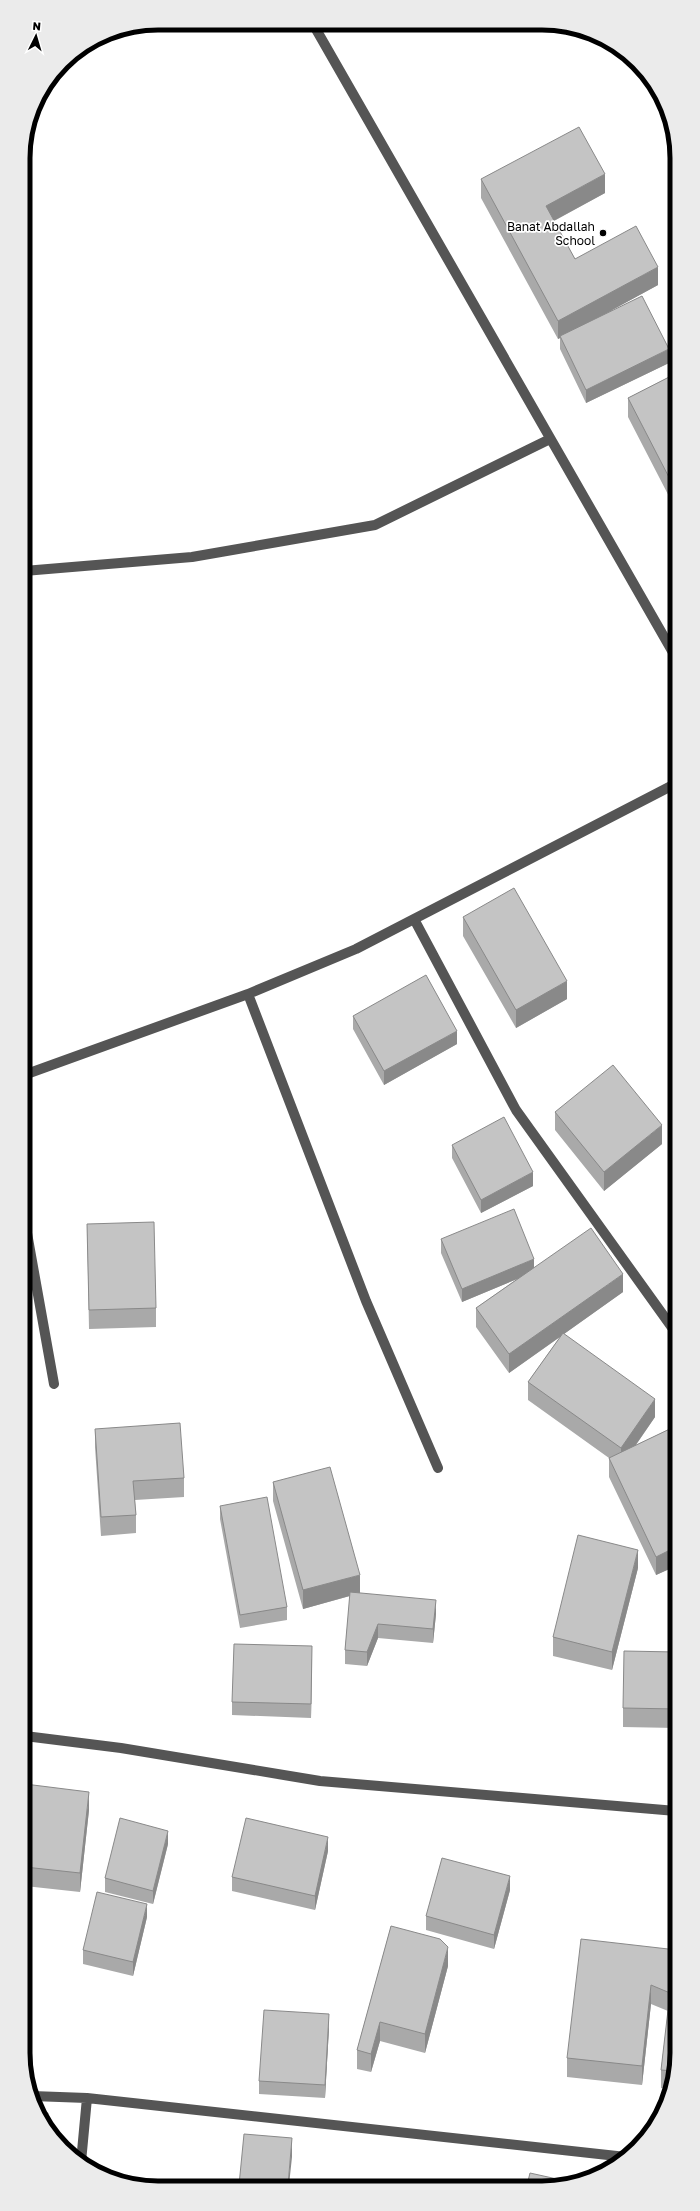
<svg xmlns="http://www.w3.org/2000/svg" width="700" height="2211" viewBox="0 0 700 2211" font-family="'Golos Text',sans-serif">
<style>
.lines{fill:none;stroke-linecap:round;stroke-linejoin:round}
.minor{stroke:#555;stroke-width:10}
.wall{fill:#a9a9a9}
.shaded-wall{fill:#898989}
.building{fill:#c4c4c4;stroke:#898989}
.poi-dot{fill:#000;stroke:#fff;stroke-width:1.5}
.labels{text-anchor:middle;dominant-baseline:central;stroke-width:3.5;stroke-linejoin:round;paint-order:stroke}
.poi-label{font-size:12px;fill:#000;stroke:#fff;text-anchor:end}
.rim{fill:none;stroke:#000;stroke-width:5}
</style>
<rect width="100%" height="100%" fill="#fff"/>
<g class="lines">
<path class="minor" d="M313 24 675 656
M24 571 192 557 375 525 550 439
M414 919 516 1110 676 1333
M248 994 366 1301 438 1468
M24 1075 248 994 356 949 675 784
M25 1222 54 1384
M25 1736 121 1748 320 1781 676 1811
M32 2096 87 2098 626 2157
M81 2162 87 2098"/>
</g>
<path class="wall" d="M664 102 671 123 664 110Z
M481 179 605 193 554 221 575 259 658 285 612 310 669 363 586 403 560 349V338L558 339 481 198Z
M675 374V508L628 417V398Z
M463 917 567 999 516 1028 463 936Z
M353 1016 457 1044 384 1085 353 1029Z
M555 1112 662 1144 604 1191 555 1130Z
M452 1145 533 1186 481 1213 452 1158Z
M676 1214V1240L670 1232V1218Z
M87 1224 156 1308V1327L89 1329Z
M441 1239 534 1268 623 1292 564 1334 655 1417 636 1445 676 1426V1566L656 1575 609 1477V1458L528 1400V1382L560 1337 509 1373 476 1327V1308L517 1279 462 1302 441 1253Z
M95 1429 184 1478V1497L135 1500 136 1515V1533L101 1536 95 1447Z
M273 1482 360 1593 436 1614 433 1643 378 1638 367 1666 345 1664V1650L350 1596 303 1609 273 1501Z
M220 1506 287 1607V1620L240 1628 220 1519Z
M638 1568 612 1670 553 1656V1637Z
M676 1652V1728L623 1727V1708Z
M312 1659 311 1718 232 1715V1702Z
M25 1784 89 1810 80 1892 25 1886Z
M168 1844 153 1904 105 1892V1878Z
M328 1851 315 1910 232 1891V1877Z
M510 1890 494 1949 426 1930V1916Z
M147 1917 133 1976 83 1964V1950Z
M391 1926 448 1966 425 2053 380 2041 371 2072 357 2069V2050Z
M677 1950V2062L670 2090 661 2088V2070L668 2011 651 2004 642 2085 567 2077V2058Z
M329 2028 325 2098 259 2094V2081Z"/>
<path class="shaded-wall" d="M605 174V193L546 225V206Z
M658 267V285L561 338 560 336V338L558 339V321Z
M669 349V363L586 403V390Z
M567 981V999L516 1028V1010Z
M457 1031V1044L384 1085V1071Z
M662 1125V1144L604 1191V1172Z
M533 1172V1186L481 1213V1200Z
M534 1259V1272L462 1302V1289Z
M623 1274V1292L509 1373V1354Z
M655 1399V1417L621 1466V1448Z
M676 1547V1566L656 1575V1557Z
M638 1550V1568L612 1670V1652Z
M360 1575V1593L303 1609V1590Z
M436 1600V1614L433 1643V1629Z
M378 1624V1638L367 1666V1652Z
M312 1646V1659L311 1718V1704Z
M89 1792V1810L80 1892V1873Z
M168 1831V1844L153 1904V1891Z
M328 1837V1851L315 1910V1896Z
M510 1876V1890L494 1949V1935Z
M147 1904V1917L133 1976V1962Z
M448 1947V1966L425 2053V2034Z
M651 1985V2004L642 2085V2066Z
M329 2014V2028L325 2098V2085Z
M380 2022V2041L371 2072V2054Z
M48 2113V2129L46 2127Z
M292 2138V2157L289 2185H288Z"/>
<path class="building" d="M579 127 605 174 546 206 575 259 636 226 658 267 558 321 481 179Z
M642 296 669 349 586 390 560 336Z
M675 374V489L628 398Z
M514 888 567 981 516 1010 463 917Z
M426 975 457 1031 384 1071 353 1016Z
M613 1065 662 1125 604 1172 555 1112Z
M504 1117 533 1172 481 1200 452 1145Z
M514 1209 534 1259 462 1289 441 1239Z
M676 1214V1227L670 1218Z
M154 1222 156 1308 89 1310 87 1224Z
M591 1228 623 1274 509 1354 476 1308Z
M563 1333 655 1399 621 1448 528 1382Z
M180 1423 184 1478 133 1481 136 1515 101 1517 95 1429Z
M676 1426V1547L656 1557 609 1458Z
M330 1467 360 1575 303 1590 273 1482Z
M267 1497 287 1607 240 1615 220 1506Z
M578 1535 638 1550 612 1652 553 1637Z
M350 1592 436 1600 433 1629 378 1624 367 1652 345 1650Z
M234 1644 312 1646 311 1704 232 1702Z
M624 1651 676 1652V1709L623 1708Z
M25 1784 89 1792 80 1873 25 1867Z
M120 1818 168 1831 153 1891 105 1878Z
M246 1818 328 1837 315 1896 232 1877Z
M442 1858 510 1876 494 1935 426 1916Z
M97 1892 147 1904 133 1962 83 1950Z
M391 1926 440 1939 448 1947 425 2034 380 2022 371 2054 357 2050Z
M581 1939 677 1950V2062L674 2071 661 2070 670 1993 651 1985 642 2066 567 2058Z
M264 2010 329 2014 325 2085 259 2081Z
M37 2111 48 2113 46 2127 41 2120Z
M244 2134 292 2138 288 2185H239Z
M530 2173 575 2183 568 2185H527Z"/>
<circle class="poi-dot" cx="603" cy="233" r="4"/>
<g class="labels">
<g class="poi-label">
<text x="595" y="226">Banat Abdallah<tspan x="595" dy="14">School</tspan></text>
</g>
</g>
<path d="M0 0H700V2211H0ZM158 30H542A128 128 0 0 1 670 158V2053A128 128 0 0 1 542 2181H158A128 128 0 0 1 30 2053V158A128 128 0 0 1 158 30Z" fill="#ebebeb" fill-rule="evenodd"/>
<path class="rim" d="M158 30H542A128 128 0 0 1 670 158V2053A128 128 0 0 1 542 2181H158A128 128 0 0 1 30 2053V158A128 128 0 0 1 158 30Z"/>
<g transform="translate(36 36) rotate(5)" stroke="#ffffff" stroke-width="3" paint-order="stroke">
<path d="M0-3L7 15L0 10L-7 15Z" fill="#000000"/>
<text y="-6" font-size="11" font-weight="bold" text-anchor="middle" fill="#000000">N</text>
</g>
</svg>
